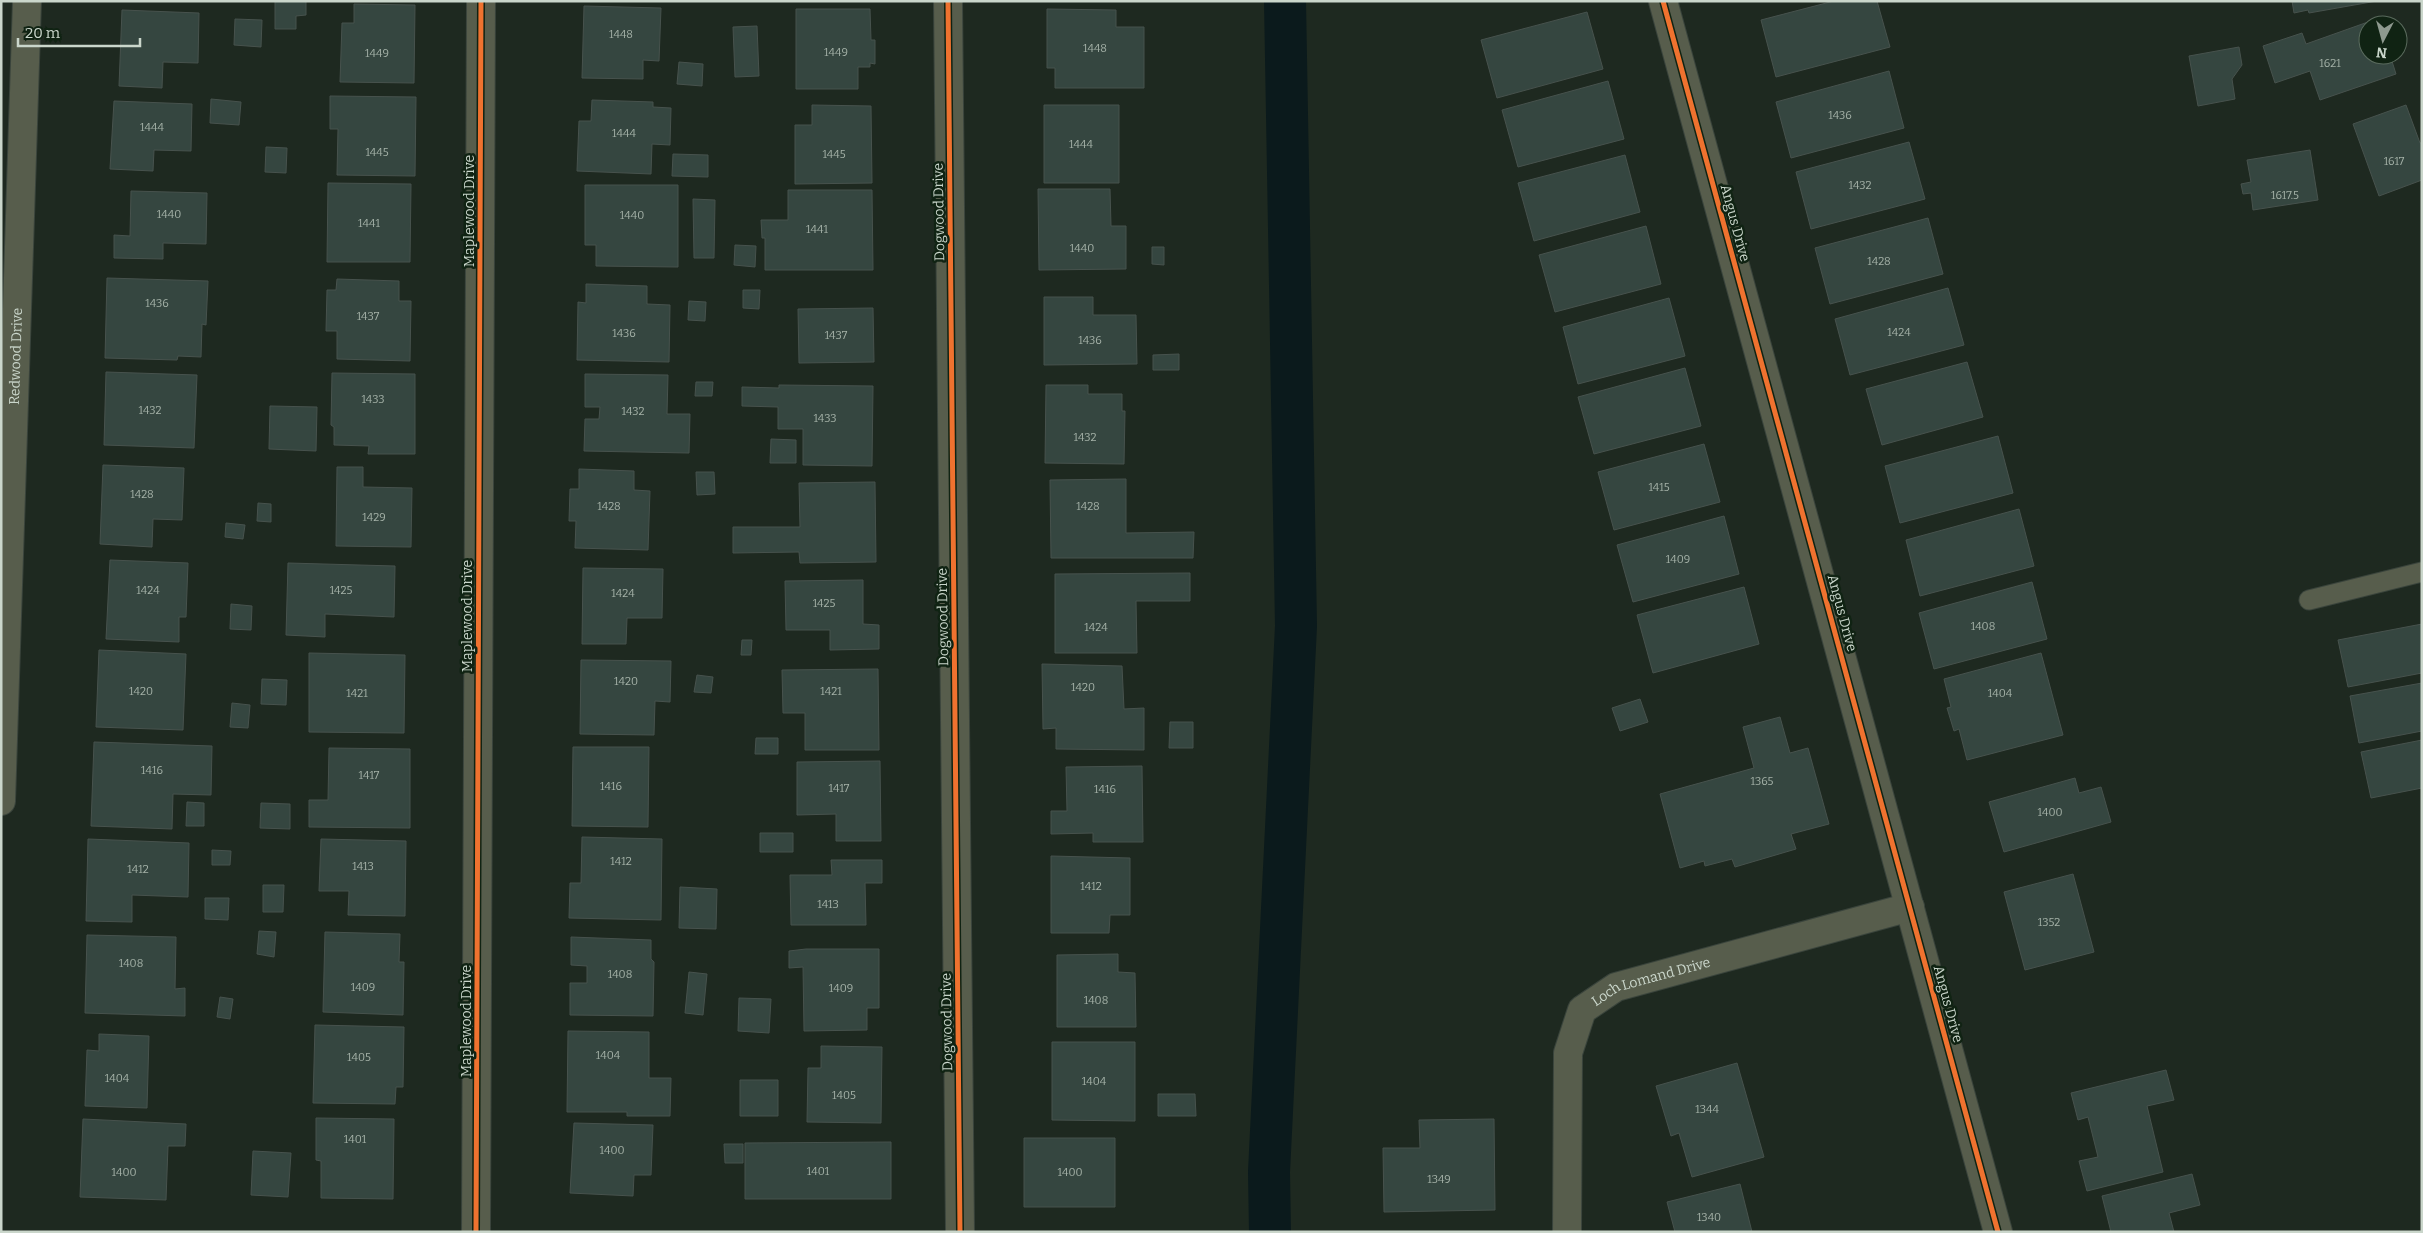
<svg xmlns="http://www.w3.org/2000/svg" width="2423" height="1233" viewBox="0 0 2423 1233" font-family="Bitter,serif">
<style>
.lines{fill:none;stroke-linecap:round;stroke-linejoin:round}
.canal{stroke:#0b1a1c;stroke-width:42}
.building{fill:#354640;stroke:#47524d}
.service-casing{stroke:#3a443c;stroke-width:21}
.minor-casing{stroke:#3a443c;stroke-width:30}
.tertiary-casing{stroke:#3a443c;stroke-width:30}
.service{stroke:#575d4c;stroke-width:19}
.minor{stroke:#575d4c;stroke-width:28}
.tertiary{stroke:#575d4c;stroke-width:28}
.cycleway-casing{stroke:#102313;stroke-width:8}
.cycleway{stroke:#ef722f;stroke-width:5}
.labels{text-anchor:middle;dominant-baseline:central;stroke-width:5;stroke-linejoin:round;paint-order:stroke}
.number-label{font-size:11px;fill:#a5b2a8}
.street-label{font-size:14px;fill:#cad6cb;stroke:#102313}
</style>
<rect width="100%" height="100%" fill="#1e2920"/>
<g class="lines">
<path class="canal" d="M1270 1232 1269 1172 1296 626 1285 1"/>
</g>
<path class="building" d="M275 1H306V15L296 16V29H275Z
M1834 1H1877L1890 47 1776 77 1761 20Z
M2292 1H2377L2309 13 2308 10 2294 13Z
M354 4 415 5 414 83 340 82 342 23H354Z
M584 6 661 8 659 61 643 60V79L582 78Z
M796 9H870L871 40H875V64L870 63V67H858V89H796Z
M1047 9 1116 10V27H1144V88H1055V68H1047Z
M122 10 199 13 198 63 163 62 162 88 119 86Z
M1587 12 1603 69 1497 98 1481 40Z
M2382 17 2385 25H2368V55H2390L2396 74 2320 100 2310 71 2275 83 2263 46 2302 33 2306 44Z
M235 19 262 20 261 47 234 45Z
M757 26 759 76 735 77 733 27Z
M2239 47 2242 65 2232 79 2235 99 2198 106 2189 56Z
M679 62 703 64 702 86 677 84Z
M1889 71 1904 128 1791 158 1776 102Z
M1608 81 1624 139 1518 167 1502 110Z
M330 96 416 97 415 176 337 175 338 129H330Z
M211 99 241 102 239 125 210 123Z
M592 100 653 102V107L671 108 670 145 652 144 651 174 577 171 579 121H591Z
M114 101 192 104 191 151 154 150 153 171 110 169Z
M812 105 871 106 872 183 795 184V125H812Z
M1044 105H1119V183H1044Z
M2406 105 2420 143H2422V180L2379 196 2353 124Z
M1909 142 1925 199 1811 229 1796 172Z
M266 147 287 148 286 173 265 172Z
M2310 150 2318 200 2253 210 2251 193 2243 194 2241 184 2251 182 2247 160Z
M673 154 708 155V177L672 176Z
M1625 155 1640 212 1534 241 1518 183Z
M328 183 411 184 410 262H327Z
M585 185H678V267L596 266V245H585Z
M1038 189H1110L1111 226H1126V269L1039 270Z
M788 190H872L873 270H765V238H762L761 220H788Z
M131 191 207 193 206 244 163 243V259L114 258V235L130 236Z
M693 199 715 200 714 258H694Z
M1928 218 1943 274 1830 304 1815 248Z
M1646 226 1661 284 1555 312 1539 255Z
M735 245 756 246 755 267 734 265Z
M1152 247H1164V265L1152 264Z
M107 278 208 281 206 325 202 324 201 357 178 356 177 360 105 358Z
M337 279 399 281V301H411L410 361 337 359V331H326L327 290H336Z
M586 284 647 286V304L670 305 669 362 577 360 578 302 586 303Z
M1948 288 1964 345 1850 375 1835 319Z
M743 290H760L759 309 743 308Z
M1044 297H1093V315H1136L1137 364 1044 365Z
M1669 298 1685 356 1578 384 1563 327Z
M689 301 706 302 705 321 688 320Z
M873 308 874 362 799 363 798 309Z
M1179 354V370H1153V355Z
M1967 362 1983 417 1882 445 1866 389Z
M1685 368 1701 426 1594 454 1578 397Z
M106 372 197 375 194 448 104 445Z
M332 373 415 374V454H368L369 446 334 445V427L331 425Z
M585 374 668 375 667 414H690L689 453 584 451 585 419H599L600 407H585Z
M696 382H713L712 396H695Z
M779 385 873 386 872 466 803 465V429H778V407L742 406V387L779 388Z
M1046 385H1088V394H1122V411H1125L1124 464 1045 463Z
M270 406 317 407 316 451 269 449Z
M1998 436 2013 493 1900 523 1885 466Z
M771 439 796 440V463H770Z
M1704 444 1720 502 1614 530 1598 472Z
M103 465 184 468 182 520 153 519 152 547 100 544Z
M337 467H363V487L412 488 411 547 336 546Z
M579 469 634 471V490L650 491 648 550 575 548 576 521H569L570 489H579Z
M696 472H714L715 494 697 495Z
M1126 479V533L1194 532 1193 558H1051L1050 480Z
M875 482 876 562 800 563 799 552 733 553V527H800L799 483Z
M258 503 271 504V522L257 521Z
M2019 509 2034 566 1920 596 1906 540Z
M1724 516 1739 574 1633 602 1617 545Z
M226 523 245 525 243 539 225 537Z
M110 560 188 563 186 617H179V642L106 639Z
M288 563 395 566 394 617 325 614V637L286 635Z
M583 568 663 569 662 618H627L626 644H582Z
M1190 573V601H1136L1137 653H1055V574Z
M863 580V624L879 625V649L830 650V630H786L785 581Z
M2032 582 2047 639 1934 669 1919 613Z
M1744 587 1759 644 1653 673 1637 615Z
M231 604 252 606 251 630 230 629Z
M2422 624V673L2348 687 2338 640Z
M742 640H752L751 655H741Z
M99 650 186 654 183 730 96 727Z
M309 653 405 655 404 733 309 732Z
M2041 653 2063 735 1967 760 1959 729 1954 731 1947 708 1951 707 1944 679Z
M581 660 671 661 670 702 655 701 654 735 580 734Z
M1042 664 1122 666 1124 709 1144 708V750L1056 749V728L1043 729Z
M878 669 879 750H805V713H783L782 670Z
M697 675 713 677 711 693 694 692Z
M262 679 287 680 286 705 261 704Z
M2422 683V731L2359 743 2350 696Z
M1640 699 1648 722 1620 731 1612 708Z
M232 703 250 705 248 728 230 727Z
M1780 717 1790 753 1808 748 1829 824 1791 834 1796 849 1735 867 1732 859 1705 866 1704 861 1680 868 1660 794 1754 768 1743 727Z
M1170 722H1193V748H1169Z
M756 738H778V754H755Z
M2422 740V788L2371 798 2361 752Z
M94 742 212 746 211 795 173 794 172 829 91 826Z
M573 747H649L648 827 572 826Z
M329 748 410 749V828L309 827V800H328Z
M880 761 881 841H836V814L797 815V762Z
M1142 766 1143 842H1093V833L1051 834V811H1067L1066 767Z
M2075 778 2079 793 2101 787 2111 822 2004 852 1989 802Z
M187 802 204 803V826H186Z
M261 803 290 804V829L260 828Z
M760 833H793V852H760Z
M582 837 662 839 661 920 569 918 570 883H581Z
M88 839 189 843 188 897 132 895V922L86 921Z
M321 839 406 841 405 916 348 915 349 891H319Z
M212 850 231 851 230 865H212Z
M1051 856 1130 858V915H1110L1109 933H1051Z
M831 860H882V883H865L866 925H791L790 875H832Z
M2073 874 2094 952 2025 970 2004 892Z
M263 885H284L283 912H263Z
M680 887 717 889 716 929 679 928Z
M205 898H229L228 920 205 919Z
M259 931 276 932 274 957 257 954Z
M325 932 400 934 399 962H404L403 1015 323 1012Z
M87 935 176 937 175 989 185 988V1016L85 1013Z
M571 937 651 940V959L654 962 653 1016 570 1015V983H587V966L571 965Z
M806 949H879V1008H867V1030L804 1031 803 967 789 968V951Z
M1118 954V972L1135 973 1136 1027H1057V955Z
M689 972 707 974 703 1015 685 1013Z
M220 997 233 999 230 1019 217 1017Z
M739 998 771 999 769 1033 738 1031Z
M315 1025 404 1027 403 1087H396L395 1104 313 1103Z
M568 1031 649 1032V1078H671L670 1116H627V1112H567Z
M99 1034 149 1036 147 1108 85 1106 87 1050 99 1051Z
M1052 1042H1135V1121L1052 1120Z
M821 1046 882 1047 881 1123 807 1122 808 1068H821Z
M1737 1063 1764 1157 1692 1177 1679 1133 1671 1136 1656 1086Z
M2166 1070 2174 1100 2147 1106 2163 1172 2087 1191 2079 1161 2098 1157 2088 1117 2078 1120 2071 1093Z
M740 1080H778V1116H740Z
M1158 1094H1195L1196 1116H1158Z
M316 1118 394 1119 393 1199 321 1198V1161L316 1160Z
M83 1119 186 1124 185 1146H168L166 1200 80 1197Z
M1494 1119 1495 1210 1384 1212 1383 1148H1420L1419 1120Z
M574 1123 653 1125 651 1175H634L633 1196 570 1193Z
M1024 1138H1115V1207H1024Z
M891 1142V1199H745V1143Z
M724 1144H743V1163H725Z
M253 1151 291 1153 288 1197 251 1195Z
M2192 1174 2200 1205 2169 1213 2174 1232H2111L2102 1196Z
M1740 1184 1752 1232H1675L1667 1202Z"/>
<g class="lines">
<defs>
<path id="service" d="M2309 600 2422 572"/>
<g id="minor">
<path d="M948 1 960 1232"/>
<path d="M1663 1 1998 1232"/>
<path id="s1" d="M1 801 27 1"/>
<path id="s2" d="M1567 1232 1568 1053 1582 1010 1616 987 1910 907"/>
</g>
<path id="tertiary" d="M476 1232 481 1"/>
</defs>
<use href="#service" class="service-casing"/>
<use href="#minor" class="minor-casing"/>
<use href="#tertiary" class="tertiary-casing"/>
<use href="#service" class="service"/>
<use href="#minor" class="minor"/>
<use href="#tertiary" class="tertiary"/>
<defs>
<path id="cycleway" d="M948 1 960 1232
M1663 1 1998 1232
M476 1232 481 1"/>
</defs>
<use href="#cycleway" class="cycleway-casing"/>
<use href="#cycleway" class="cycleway"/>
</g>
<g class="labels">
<g class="number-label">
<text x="621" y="34">1448</text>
<text x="1095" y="48">1448</text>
<text x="836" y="52">1449</text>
<text x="377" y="53">1449</text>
<text x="2330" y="63">1621</text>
<text x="1840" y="115">1436</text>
<text x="152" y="127">1444</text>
<text x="624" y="133">1444</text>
<text x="1081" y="144">1444</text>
<text x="377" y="152">1445</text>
<text x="834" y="154">1445</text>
<text x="2394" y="161">1617</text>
<text x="1860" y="185">1432</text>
<text x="2285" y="195">1617.5</text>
<text x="169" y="214">1440</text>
<text x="632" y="215">1440</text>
<text x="369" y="223">1441</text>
<text x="817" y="229">1441</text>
<text x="1082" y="248">1440</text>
<text x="1879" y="261">1428</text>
<text x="157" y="303">1436</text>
<text x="368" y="316">1437</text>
<text x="1899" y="332">1424</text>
<text x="624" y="333">1436</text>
<text x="836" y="335">1437</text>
<text x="1090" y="340">1436</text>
<text x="373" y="399">1433</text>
<text x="150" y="410">1432</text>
<text x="633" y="411">1432</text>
<text x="825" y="418">1433</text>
<text x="1085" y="437">1432</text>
<text x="1659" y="487">1415</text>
<text x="142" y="494">1428</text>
<text x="609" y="506">1428</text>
<text x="1088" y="506">1428</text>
<text x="374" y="517">1429</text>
<text x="1678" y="559">1409</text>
<text x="148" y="590">1424</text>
<text x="341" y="590">1425</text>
<text x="623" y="593">1424</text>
<text x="824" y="603">1425</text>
<text x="1983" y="626">1408</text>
<text x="1096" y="627">1424</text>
<text x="626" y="681">1420</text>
<text x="1083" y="687">1420</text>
<text x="141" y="691">1420</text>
<text x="831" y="691">1421</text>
<text x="357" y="693">1421</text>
<text x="2000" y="693">1404</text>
<text x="152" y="770">1416</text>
<text x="369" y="775">1417</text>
<text x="1762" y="781">1365</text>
<text x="611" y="786">1416</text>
<text x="839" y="788">1417</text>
<text x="1105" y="789">1416</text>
<text x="2050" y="812">1400</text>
<text x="621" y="861">1412</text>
<text x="363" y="866">1413</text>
<text x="138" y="869">1412</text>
<text x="1091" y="886">1412</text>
<text x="828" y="904">1413</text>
<text x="2049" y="922">1352</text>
<text x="131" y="963">1408</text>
<text x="620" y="974">1408</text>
<text x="363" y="987">1409</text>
<text x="841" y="988">1409</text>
<text x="1096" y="1000">1408</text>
<text x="608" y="1055">1404</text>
<text x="359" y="1057">1405</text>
<text x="117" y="1078">1404</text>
<text x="1094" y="1081">1404</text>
<text x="844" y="1095">1405</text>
<text x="1707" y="1109">1344</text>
<text x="355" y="1139">1401</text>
<text x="612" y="1150">1400</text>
<text x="818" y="1171">1401</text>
<text x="124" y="1172">1400</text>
<text x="1070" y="1172">1400</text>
<text x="1439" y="1179">1349</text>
<text x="1709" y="1217">1340</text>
</g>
<g class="street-label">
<text transform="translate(469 211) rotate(-90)">Maplewood Drive</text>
<text transform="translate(939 212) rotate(-91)">Dogwood Drive</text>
<text transform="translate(1735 223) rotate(75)">Angus Drive</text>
<text stroke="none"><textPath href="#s1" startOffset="445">Redwood Drive</textPath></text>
<text transform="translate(1842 613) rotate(75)">Angus Drive</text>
<text transform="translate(467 616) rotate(-90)">Maplewood Drive</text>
<text transform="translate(943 617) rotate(-91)">Dogwood Drive</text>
<text stroke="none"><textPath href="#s2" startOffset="300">Loch Lomand Drive</textPath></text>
<text transform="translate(1948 1004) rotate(75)">Angus Drive</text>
<text transform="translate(466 1021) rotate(-90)">Maplewood Drive</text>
<text transform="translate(947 1022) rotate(-91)">Dogwood Drive</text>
</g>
</g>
<rect width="2423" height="1233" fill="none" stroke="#cad6cb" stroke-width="5"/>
<g transform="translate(2383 40) rotate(186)"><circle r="24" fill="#102313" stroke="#5a6b5d"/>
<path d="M0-4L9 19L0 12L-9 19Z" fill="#8e998f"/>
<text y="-8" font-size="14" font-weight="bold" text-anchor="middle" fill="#cad6cb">N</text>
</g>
<path d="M18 38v8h122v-8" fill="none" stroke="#cad6cb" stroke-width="2.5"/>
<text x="25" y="38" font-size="15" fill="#cad6cb" stroke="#102313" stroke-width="4" paint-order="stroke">20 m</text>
</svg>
